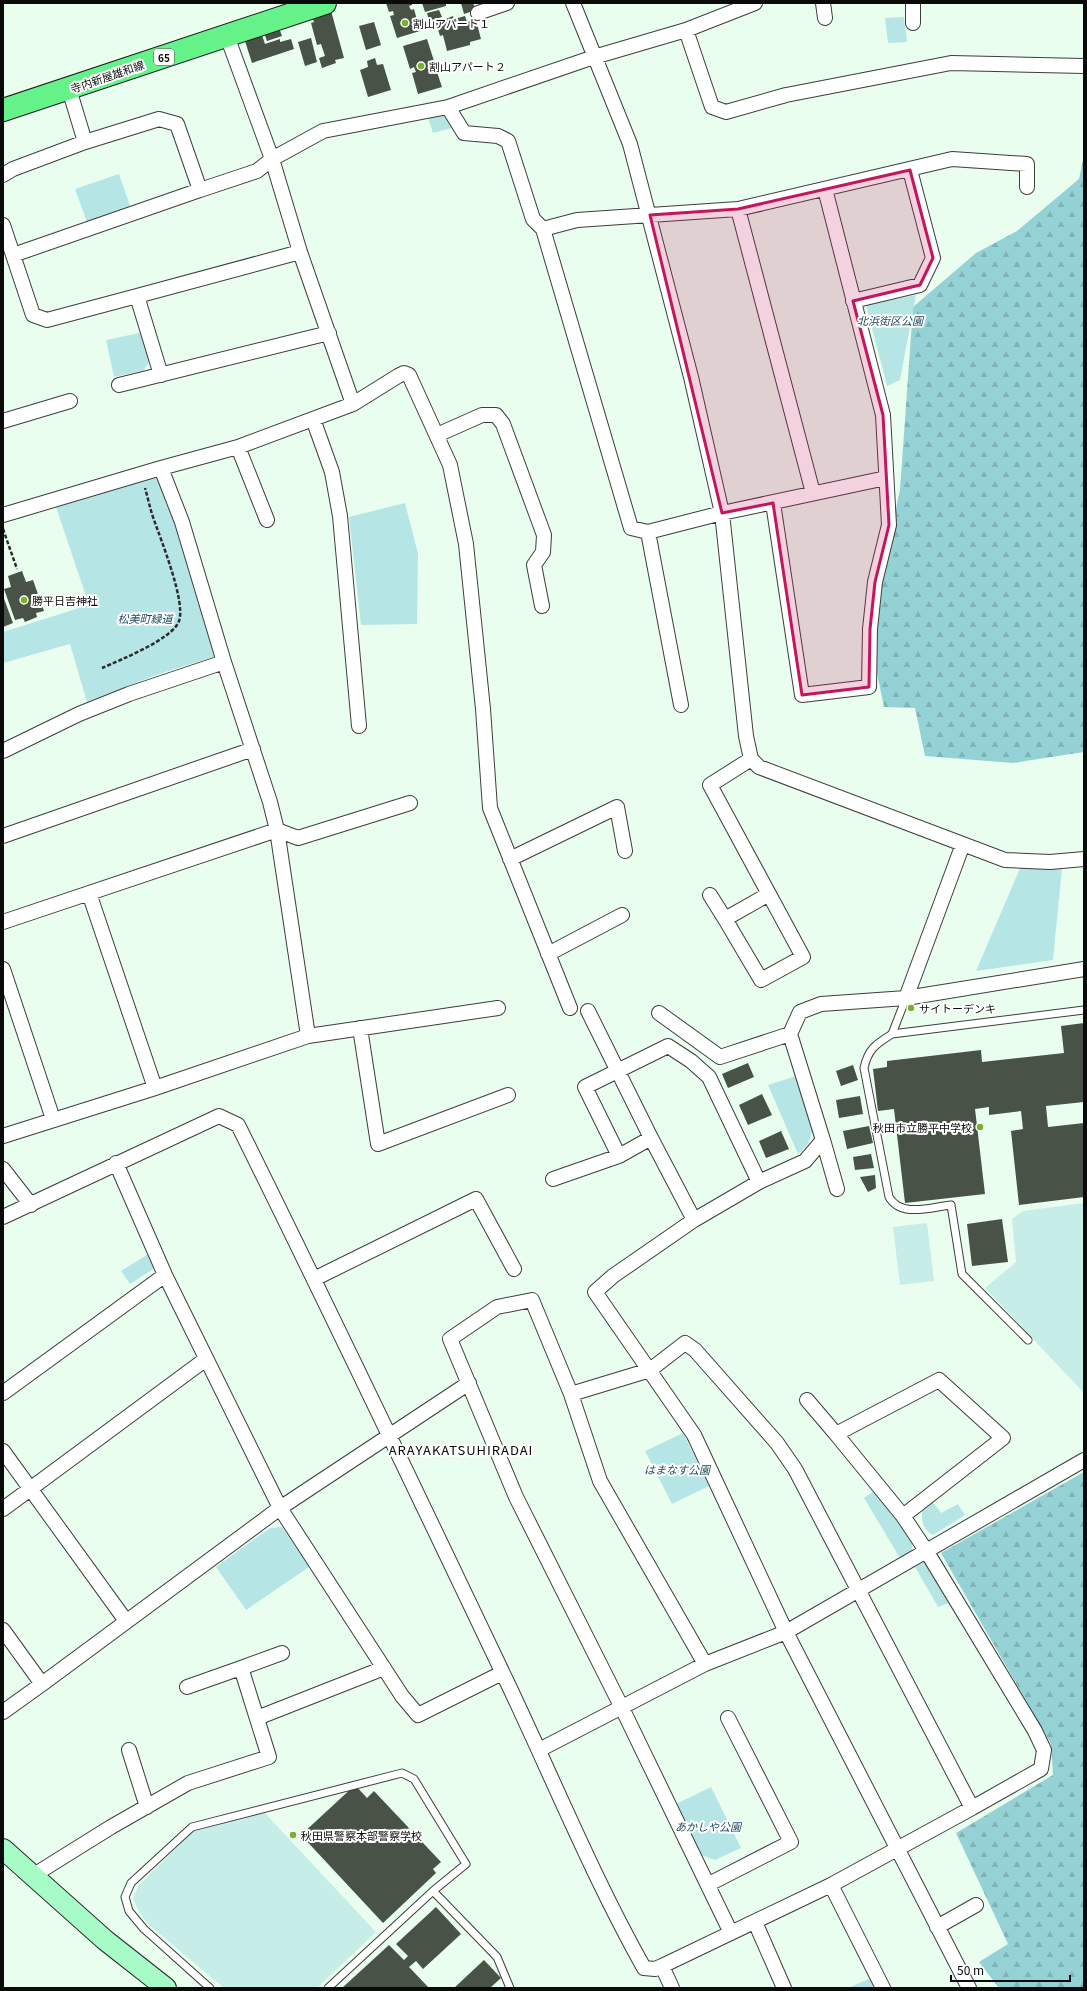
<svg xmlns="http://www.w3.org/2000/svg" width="1087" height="1991" viewBox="0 0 1087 1991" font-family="Georgia,'Noto Sans JP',serif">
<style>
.forest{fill:url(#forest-firs)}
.park{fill:#b5e6e5}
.pitch{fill:#c6ede7}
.building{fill:#495247}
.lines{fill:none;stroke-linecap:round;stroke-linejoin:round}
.lane-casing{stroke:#3d3d3d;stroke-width:9}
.street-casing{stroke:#3d3d3d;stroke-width:16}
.secondary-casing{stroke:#2c2c2c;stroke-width:22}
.primary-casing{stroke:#1b1b1b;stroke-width:24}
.path{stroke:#2c2c2c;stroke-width:2.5;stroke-dasharray:4 2;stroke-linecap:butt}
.lane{stroke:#fff;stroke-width:7}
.street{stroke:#fff;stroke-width:14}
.secondary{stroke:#a6fbc7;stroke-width:20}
.primary{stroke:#64f289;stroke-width:22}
.marked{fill:#c2185b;fill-opacity:0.2;stroke:#c2185b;stroke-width:3;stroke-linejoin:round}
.poi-dot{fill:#75b32a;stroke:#fff;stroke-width:1.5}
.labels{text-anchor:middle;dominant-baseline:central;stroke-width:4;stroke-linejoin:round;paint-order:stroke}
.shield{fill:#fff;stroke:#545454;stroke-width:1}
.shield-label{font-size:10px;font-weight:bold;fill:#0a0a0a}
.poi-label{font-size:11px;fill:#0a0a0a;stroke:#fff;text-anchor:start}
.street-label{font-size:11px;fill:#0a0a0a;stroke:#fff}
.park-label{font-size:11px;font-style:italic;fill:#1f4b5e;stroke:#fff}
.quarter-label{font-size:13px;letter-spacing:1px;fill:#0a0a0a;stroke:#fff}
</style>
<defs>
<pattern id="forest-firs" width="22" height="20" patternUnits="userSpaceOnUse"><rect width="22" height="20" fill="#95d2d6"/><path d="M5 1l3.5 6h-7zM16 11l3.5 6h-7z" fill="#7fb3b6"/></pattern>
</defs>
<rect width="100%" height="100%" fill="#e9feef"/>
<path class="forest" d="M1084 155V752L1013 763 925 756 915 708 884 707 874 659 878 591 900 490 913 307 976 253 1017 231 1079 179Z
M1084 1472V1988H999L979 1962 1008 1944 956 1833 1053 1775 1051 1744 941 1553Z"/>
<path class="park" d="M904 17 907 42 888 43 885 18Z
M448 113 452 128 433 133 428 118Z
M119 174 130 206 87 222 75 189Z
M916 295 900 380 887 386 866 305Z
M144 332 150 360 144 370 114 377 106 340Z
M158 473 178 526 216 656 156 675 87 702 70 644 3 663V632L89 605 55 504Z
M405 503 418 554 417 624 361 625 349 517Z
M1021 866 1062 868 1053 960 976 971Z
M796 1076 815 1123 808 1144 798 1154 768 1085Z
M150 1253 158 1266 130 1284 121 1271Z
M683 1433 709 1486 672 1504 645 1451Z
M874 1491 912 1538V1553L900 1558 864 1498Z
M933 1502 941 1513 958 1504 965 1515 933 1535C922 1529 922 1521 922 1510Z
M282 1527 309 1567 246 1610 216 1567 270 1528Z
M924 1562 932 1567 952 1602 938 1607 915 1567Z
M711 1787 741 1848 715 1860 701 1855 676 1804Z
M871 1978 875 1988H848Z"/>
<path class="pitch" d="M1084 1203V1393L985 1288 1016 1262 1012 1219 1023 1211Z
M927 1223 934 1281 900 1285 893 1227Z
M262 1810 376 1932 317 1988H224L148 1924 139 1912 133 1899 138 1886 195 1829Z"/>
<path class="building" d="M386 3H412V5L409 6 411 10 414 9 420 31 397 38 390 16 394 15 393 11 389 12Z
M422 3H446V6L425 12Z
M461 3H473L476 10 464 14Z
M330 7 344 58 335 60 336 63 322 68 319 58 325 56 321 44 317 45 311 23 314 22 311 13Z
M439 10 442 17 429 21 427 13Z
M453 16 454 19 465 16 467 22 476 20 481 39 470 42V45L447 51 443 35 440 36 436 23Z
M374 22 381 45 366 50 359 26Z
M278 25 282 36 267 41 263 30Z
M261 32 265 44 280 39V42L291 39 294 49 252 63 244 38Z
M311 38 317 62 305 66 298 42Z
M427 39 434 61 431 62 432 67 435 66 442 87 418 94 412 73 416 72 414 67 410 69 403 46Z
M375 58 377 65 383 64 391 90 368 97 360 70 368 67 367 61Z
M22 571 26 582 33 580 44 611 36 613 37 617 25 622 23 618 15 620 4 589 11 587 8 576Z
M3 596 13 623 3 627Z
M1084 1023V1102L1046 1106 1048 1127 1084 1123V1197L1019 1205 1011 1131 1023 1129 1021 1111 989 1115V1107L975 1109 985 1194 905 1203 894 1109 878 1111 873 1069 887 1067V1061L981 1050 982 1062 1064 1053 1061 1026Z
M748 1063 754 1077 728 1088 722 1074Z
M853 1065 858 1080 841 1086 836 1071Z
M762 1094 772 1115 748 1125 739 1105Z
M860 1096 863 1114 839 1118 836 1100Z
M869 1126 873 1143 847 1149 843 1131Z
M781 1131 789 1149 766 1158 759 1141Z
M871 1154 874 1168 855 1170 853 1157Z
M875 1175 876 1188 868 1192 860 1177Z
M1002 1219 1008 1262 972 1266 967 1224Z
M355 1785 367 1798 374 1791 441 1862 433 1869 436 1873 383 1923 301 1835Z
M436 1907 461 1934 423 1969 416 1961 409 1967 429 1988H342L389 1945 404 1960 408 1956 396 1944Z
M484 1960 501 1978 490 1988H454Z"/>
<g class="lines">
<defs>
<path id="lane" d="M906 998 892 1034 1084 1010
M892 1034C876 1044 868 1049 864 1068L889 1197C901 1218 931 1207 951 1205L962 1274 1028 1340
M210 1988 144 1929 129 1911 125 1897 131 1883 192 1827 402 1773 414 1779 466 1864 433 1891
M328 1988 433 1891 497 1957 510 1988"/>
<path id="street" d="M573 3 630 144 691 377 722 513 746 736 751 759 759 767 1005 860 1050 862 1084 859
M823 3 825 18
M913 3V23
M478 13 507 3
M686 30 712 107 726 112 786 95 951 63 1084 66
M69 89 85 142
M448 107 464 133 498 136 508 141 533 219 543 229
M3 175 13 169 85 142 159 119 177 124 200 190 257 171 272 159 323 131 448 107 594 57 686 30 755 3
M738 209 813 493
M3 225 33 315 47 320 137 296 161 375
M13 255 200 190
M137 296 300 252
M853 301 920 285 933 258 910 170
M119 385 329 333
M353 404 398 376 404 373 409 375 450 465 466 544 483 709 490 808 570 1008
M313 419 332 472 340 516 359 726
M3 421 70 401
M437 435 482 415H496L503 424 544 535 543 552 534 565 542 606
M238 447 267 520
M773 503 802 695 869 687 870 629 875 582 889 525 883 415 825 189
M3 515 161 468 238 447 353 404 300 252 272 159 227 36
M648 532 631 528 543 229 577 220 738 209 952 159 1027 164V187
M681 705 648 532 722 513 886 478
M3 751 79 714 129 694 224 662
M751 759 710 785 803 957 761 980 725 919 769 894
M3 836 253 749
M963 844 906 998 821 1004 800 1012 790 1034 823 1140 805 1161 759 1182 694 1220 613 1276 595 1292 694 1435 786 1632 969 1988
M510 859 617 807 625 851
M89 893 155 1088
M710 895 725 919
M3 922 277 830 298 838 410 803
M548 954 622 915
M3 969 53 1119
M906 998 1084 969
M588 1011 651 1138
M659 1013 720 1057 790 1034
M360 1028 378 1144 508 1095
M308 1036 498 1008
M3 1136 155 1088 308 1036 277 830 270 802 224 662 182 522 161 468
M823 1140 837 1189
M116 1163 165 1275 280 1508 402 1696 418 1715 502 1673
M3 1169 31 1205
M553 1179 619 1156
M3 1217 219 1116 238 1125C330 1310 419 1497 508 1684 553 1779 593 1877 644 1968L655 1969 662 1966 831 1885 972 1808 795 1469 777 1443 695 1350 685 1343 650 1370 571 1394 600 1481 705 1664
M694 1220 651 1138 619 1156 585 1087 668 1046 691 1061 709 1077 759 1182
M314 1279 476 1199 514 1269
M3 1393 165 1275
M571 1394 532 1300 497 1307 450 1339 516 1497 622 1708 731 1933
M807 1400 836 1434
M3 1451 126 1621
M3 1509 206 1359
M903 1516 1003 1438 939 1380 836 1434 903 1516 927 1552 1035 1731 1044 1750 1041 1769 972 1808
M3 1630 42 1684 280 1508 469 1383
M238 1669 282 1653
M3 1712 42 1684
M257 1718 384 1668
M129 1750 147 1807
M539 1750 705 1664 786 1632 1084 1460
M34 1875 111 1827 188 1783 269 1757 243 1674 238 1669 187 1687
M709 1884 791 1842 728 1718
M831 1885 883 1988
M755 1922 784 1988
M937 1927 976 1905
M662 1966 672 1988"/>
<path id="secondary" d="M3 1849 105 1940 166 1988"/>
<path id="primary" d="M3 110 325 3"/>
</defs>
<use href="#lane" class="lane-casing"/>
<use href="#street" class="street-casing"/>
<use href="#secondary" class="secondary-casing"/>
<use href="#primary" class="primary-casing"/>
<path class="path" d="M3 529 17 569
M102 668C120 660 173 639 179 621 186 602 161 540 154 520 150 509 148 498 145 488"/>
<use href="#lane" class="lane"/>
<use href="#street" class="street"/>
<use href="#secondary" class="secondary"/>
<use href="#primary" class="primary"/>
</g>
<path class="marked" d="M910 170 933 258 920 285 853 301 883 415 889 525 875 582 870 629 869 687 802 695 773 503 722 513 650 215 738 209Z"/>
<g class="poi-dot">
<circle cx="405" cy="23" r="4"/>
<circle cx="421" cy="66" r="4"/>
<circle cx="24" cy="600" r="4"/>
<circle cx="911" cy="1008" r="4"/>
<circle cx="980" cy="1127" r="4"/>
<circle cx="293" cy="1835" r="4"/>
</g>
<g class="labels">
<rect class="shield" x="154" y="49" width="20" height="16" rx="3"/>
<g class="shield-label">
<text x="164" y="57">65</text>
</g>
<g class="poi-label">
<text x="413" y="23">割山アパート１</text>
<text x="429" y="66">割山アパート２</text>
<text x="32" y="600">勝平日吉神社</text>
<text x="919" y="1008">サイトーデンキ</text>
<text x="972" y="1127" text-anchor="end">秋田市立勝平中学校</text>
<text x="301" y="1835">秋田県警察本部警察学校</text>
</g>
<g class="street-label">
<text transform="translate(107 76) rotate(-19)">寺内新屋雄和線</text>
</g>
<g class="park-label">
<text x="890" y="320">北浜街区公園</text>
<text x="145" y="618">松美町緑道</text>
<text x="677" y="1469">はまなす公園</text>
<text x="708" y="1826">あかしや公園</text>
</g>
<g class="quarter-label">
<text x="461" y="1449">ARAYAKATSUHIRADAI</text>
</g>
</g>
<rect width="1087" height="1991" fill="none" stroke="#0a0a0a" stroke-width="8"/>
<path d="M951 1975v6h119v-6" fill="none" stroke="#0a0a0a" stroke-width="2"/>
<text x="957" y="1975" font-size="12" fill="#0a0a0a" stroke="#ffffff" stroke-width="3" paint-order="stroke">50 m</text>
</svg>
